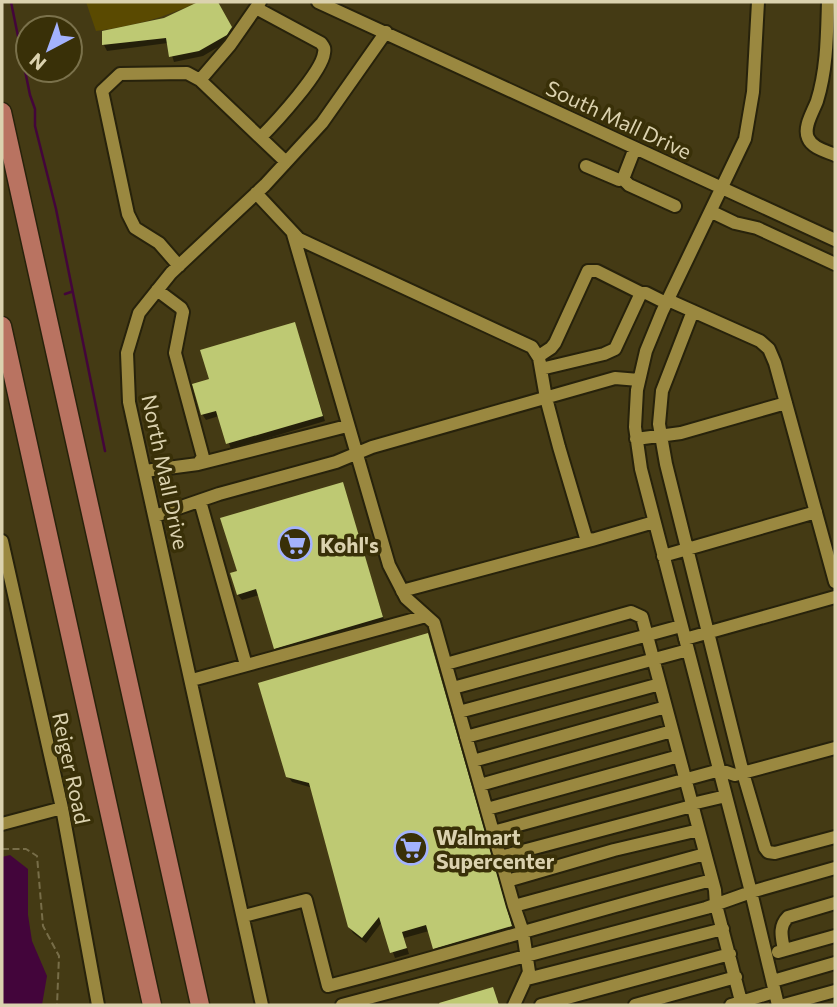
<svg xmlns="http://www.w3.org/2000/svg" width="837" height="1007" viewBox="0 0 837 1007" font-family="Commissioner,sans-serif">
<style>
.green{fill:#5a4a01}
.water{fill:#43053b}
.shadow{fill:#0007}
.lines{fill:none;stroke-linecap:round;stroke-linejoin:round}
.stream{stroke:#43053b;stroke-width:2.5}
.building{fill:#bec973}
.minor-casing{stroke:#27220b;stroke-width:16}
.highway-casing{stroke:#27220b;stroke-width:21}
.path{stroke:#776d48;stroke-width:2;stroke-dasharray:7 3.5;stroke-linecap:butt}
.minor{stroke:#9a8840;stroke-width:12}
.highway{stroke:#b97361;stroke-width:18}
.labels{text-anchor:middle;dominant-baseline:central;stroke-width:7;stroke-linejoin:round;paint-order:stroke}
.street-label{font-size:21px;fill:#dbd2af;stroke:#393008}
.poi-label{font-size:21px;font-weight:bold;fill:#dbd2af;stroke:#393008;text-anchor:start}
</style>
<rect width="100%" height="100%" fill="#443a14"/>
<path class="green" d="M86 2H198C163 18 134 26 96 31Z"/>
<path class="water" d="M10 855 28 869V915L32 941 47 976 42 1005H2V857Z"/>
<path class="shadow" d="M200 2H216L234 34 230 40 203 56 174 62 168 43 107 51 104 45V32L164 19Z
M295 324 325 421 231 449 219 416 206 420 202 414 211 380Z
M342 484 385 623 278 654 259 595 242 600 238 595 239 573Z
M430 640 514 932 438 954 429 931 404 938 409 954 395 958 382 922 366 943 353 933 349 926 313 788 292 782 288 776Z"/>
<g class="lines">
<path class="stream" d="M11 2 30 95 35 109V126L56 209 105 451
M65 294 71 292"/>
</g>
<path class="building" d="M198 2H218L232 27 227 35 199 51 169 57 166 38 102 45V31L164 18Z
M295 322 323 416 226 444 216 411 201 415 192 384 209 379 200 350Z
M343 482 383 617 274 649 256 589 237 595 230 573 237 571 220 518Z
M428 633 512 926 433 949 426 925 402 932 407 948 390 953 379 917 362 938 348 927 309 783 286 777 258 683Z
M493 987 499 1005H440L439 1003Z"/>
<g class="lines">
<defs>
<path id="minor" d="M318 2 835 240
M758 2 753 92 745 139 662 312 646 351 637 390 635 427 641 469 751 892 778 1005
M828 2C827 35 827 69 817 101 813 112 803 127 808 138 812 148 826 151 835 155
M256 8 321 43C324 47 325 48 324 53 322 72 276 122 261 137
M200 80 286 162
M635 148 623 179 629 185 675 206
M586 166 619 180 623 179
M256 193 299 239 532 347 539 358 546 398 559 447 586 538 592 540 654 522
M712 212 735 223 757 228 835 264
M293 234 389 565 406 598 434 623 514 906 523 932 529 972 514 1005
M179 266 159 243 135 228 128 214 102 91 120 74 187 73 200 80 230 45 260 2
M668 300 760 341 769 349 775 363 835 582
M693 311 662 391 659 424 666 464 743 773 765 848 768 852 775 853 835 837
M539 356 551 348 555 343 588 271H597L641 293
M541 369 604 354 615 349 641 293H646L666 303
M636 439 681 433 786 403
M198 464 347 426
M145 471 198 464 203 457 175 353 183 312 181 308 157 290
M200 501 246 665
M155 516 219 494 336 462 372 447 615 378 639 380
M2 541 62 808 98 1005
M663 556 816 512
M402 591 592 540
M685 639 835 597
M446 664 631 612 642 617 715 890 716 905 742 1005
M192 680 426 616
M453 688 681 626
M459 712 688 650
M466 737 660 684
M473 761 666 707
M480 785 672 731
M692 804 726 796
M487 809 679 756
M2 824 62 808
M493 832 720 770 735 775 835 748
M500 857 692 806
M507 881 614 850 699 830
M514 906 705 854
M244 916 306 900 328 986C457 953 583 913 712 880
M784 950C782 938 778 927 788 917L835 903
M778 952 835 936
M527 979 723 929
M773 981 835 963
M262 1005 129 402 127 353 139 313 171 273 265 185 322 123 386 32
M342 1005 706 908 751 892 835 868
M541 1005 730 954
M635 1005 736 977
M731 1005 774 992
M784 1005 835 991"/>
<path id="highway" d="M2 112 200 1005
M2 326 152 1005"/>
</defs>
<use href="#minor" class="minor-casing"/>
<use href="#highway" class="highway-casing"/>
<path class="path" d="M2 849H26L37 856 43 926 59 956 57 1005"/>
<use href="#minor" class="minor"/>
<use href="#highway" class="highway"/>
</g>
<defs>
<symbol id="supermarket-ring" viewBox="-11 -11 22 22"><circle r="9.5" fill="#393008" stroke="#a3b2fd" stroke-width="1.5"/><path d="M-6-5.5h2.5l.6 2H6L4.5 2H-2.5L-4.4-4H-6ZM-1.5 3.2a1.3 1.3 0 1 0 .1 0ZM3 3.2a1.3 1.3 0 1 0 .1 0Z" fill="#a3b2fd"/></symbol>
</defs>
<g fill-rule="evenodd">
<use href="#supermarket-ring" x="276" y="525" width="38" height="38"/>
<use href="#supermarket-ring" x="392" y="829" width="38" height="38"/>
</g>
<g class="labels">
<g class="street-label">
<text transform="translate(619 119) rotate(25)">South Mall Drive</text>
<text transform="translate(166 472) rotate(78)">North Mall Drive</text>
<text transform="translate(72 768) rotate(78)">Reiger Road</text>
</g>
<g class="poi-label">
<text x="320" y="544">Kohl's</text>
<text x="436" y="836">Walmart<tspan x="436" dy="24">Supercenter</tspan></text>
</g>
</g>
<rect width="837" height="1007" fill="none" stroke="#dbd2af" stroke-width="7"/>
<g transform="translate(49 49) rotate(221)"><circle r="33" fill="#393008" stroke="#7a714b" stroke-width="2"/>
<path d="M0-5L12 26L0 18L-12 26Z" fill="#a3b2fd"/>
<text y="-10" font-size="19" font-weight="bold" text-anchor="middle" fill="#dbd2af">N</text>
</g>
</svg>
